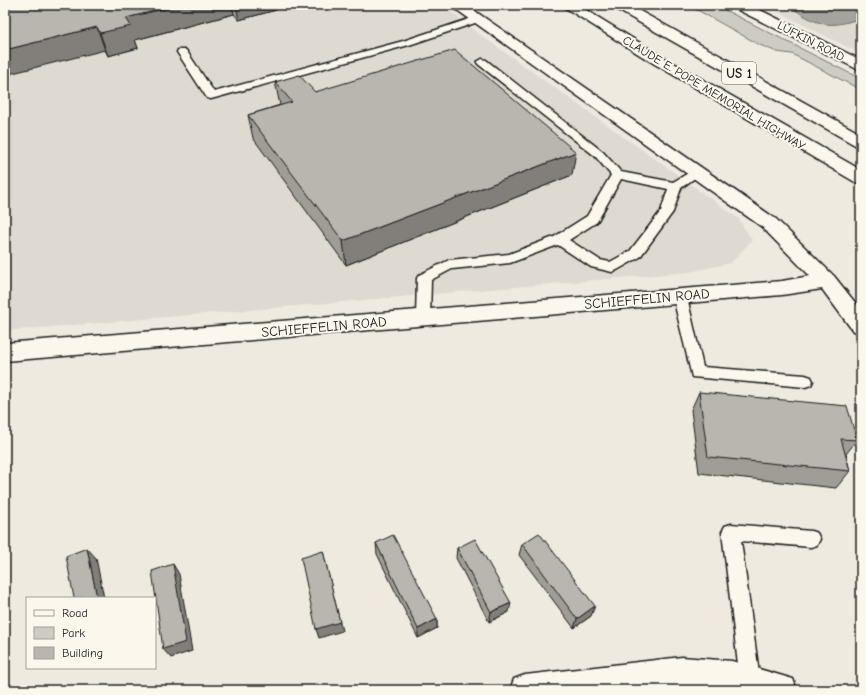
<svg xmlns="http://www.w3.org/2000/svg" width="866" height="695" viewBox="0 0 866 695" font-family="'Comic Neue',sans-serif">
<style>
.built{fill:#dedad1}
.green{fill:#ceccc2;stroke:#75746f}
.water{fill:#a6a39d;stroke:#6f6d69}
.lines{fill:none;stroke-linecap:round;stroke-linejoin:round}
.lane-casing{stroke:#1c1c1c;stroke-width:3}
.street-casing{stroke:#1c1c1c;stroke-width:3}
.secondary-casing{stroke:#1c1c1c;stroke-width:3}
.highway-casing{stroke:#1c1c1c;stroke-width:3}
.lane{fill:#fbf7ec;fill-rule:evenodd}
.street{fill:#fbf7ec;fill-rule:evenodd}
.secondary{fill:#fbf7ec;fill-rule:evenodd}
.highway{fill:#fbf7ec;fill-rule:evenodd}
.wall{fill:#9f9d96;stroke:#1c1c1c}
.shaded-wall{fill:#827f7a;stroke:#1c1c1c}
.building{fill:#b9b6af;stroke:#1c1c1c}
.labels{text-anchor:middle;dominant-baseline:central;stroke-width:4;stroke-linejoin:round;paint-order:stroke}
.far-street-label{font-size:12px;fill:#1c1c1c;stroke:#fbf7ec}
.shield{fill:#fbf7ec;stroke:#5f5e5a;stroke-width:1}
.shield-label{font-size:13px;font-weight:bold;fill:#1c1c1c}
.street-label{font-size:14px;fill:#1c1c1c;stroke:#fbf7ec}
</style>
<rect width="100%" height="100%" fill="#eeeadf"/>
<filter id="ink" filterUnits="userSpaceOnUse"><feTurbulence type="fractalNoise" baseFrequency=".025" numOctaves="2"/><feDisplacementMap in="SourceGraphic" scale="8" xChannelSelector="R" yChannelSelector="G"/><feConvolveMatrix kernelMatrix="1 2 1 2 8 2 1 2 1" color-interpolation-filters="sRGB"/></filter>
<g filter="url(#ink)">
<path class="built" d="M5 5H442L479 34 738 218 752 240 731 263 689 272 5 331Z
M764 5H861V54Z"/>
<path class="green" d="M684 5H715L861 79V90L792 54 777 52 760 45 699 11Z"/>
<path class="water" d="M788 5H861V18C827 30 817 25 788 5Z"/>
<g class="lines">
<defs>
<path id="lane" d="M478 16 483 19 481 21 409 45 211 99 207 98 177 52 178 50H186L214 92 403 41Z
M482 59 486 60 603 152 621 172 673 182 697 168 703 172 681 188 673 212 640 257 617 270 612 272 591 267 558 245 510 263 452 269 431 280 430 318 428 322 423 323 418 322 416 318 417 278 419 275 449 260 509 254 554 237 587 216 611 175 595 156 478 64 477 62ZM621 179 668 189 661 211 630 251 610 262 600 260 569 240 597 222Z
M680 292 685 293 687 297 703 367 805 375 811 377 813 381 811 385 805 387 692 377 673 297 675 293Z
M731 524 811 531 817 533 820 539 817 545 811 547 741 541 760 681 757 688 753 690 743 688 740 681 722 532 725 526Z"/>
<path id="street" d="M732 5H750L861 60V71L734 8Z
M682 657 732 661 793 679 797 690H719L682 687 656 690H510L514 679 525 675Z"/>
<path id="secondary" d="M450 5H466L776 219 834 276 861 310V333L853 331 822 289 782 295 5 361V343L782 281 810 276 762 227Z"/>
<path id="highway" d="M561 5H578L658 54 861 170V184L855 182 648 60Z
M612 5H629L861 134V146L855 145 614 8Z"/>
</defs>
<use href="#lane" class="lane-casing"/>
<use href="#street" class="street-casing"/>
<use href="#secondary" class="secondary-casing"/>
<use href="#highway" class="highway-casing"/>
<use href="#lane" class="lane"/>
<use href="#street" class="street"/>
<use href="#secondary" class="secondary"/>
<use href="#highway" class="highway"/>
</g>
<path class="wall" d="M5 5H275L276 10 239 20 234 14 135 40 138 48 108 56 105 50Z
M275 82 315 92 572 175 346 265 253 138 248 115 280 105Z
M699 392 857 440 846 454 850 471 836 488 699 473 691 410Z
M376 543 437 619V628L418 638 377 554Z
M522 544 591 616 574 628 519 555Z
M457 548 509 612 489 622 456 558Z"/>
<path class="shaded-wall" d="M178 5H232L234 14 135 40 138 48 108 56 100 33 126 18Z
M236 5H275L276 10 239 20Z
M97 27 105 50 5 75V50Z
M576 152 572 175 346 265 343 241Z
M87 548 96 558 104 598H97Z
M323 551 342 631 319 638 316 629Z
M173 564 179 574 192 651 171 658 163 649Z
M511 603 509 612 489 622 491 612Z
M595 606 591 616 574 628 577 619Z
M437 619V628L418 638V629Z"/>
<path class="building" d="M5 5H178L126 18 131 26 100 33 97 27 5 50Z
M455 50 576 152 343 241 248 115 292 102 275 82 299 75 315 92Z
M699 392 847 406 857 440 841 439 850 471 708 457Z
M539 533 595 606 577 619 522 544Z
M393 535 437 619 418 629 376 543Z
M475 539 511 603 491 612 457 548Z
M87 548 97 598H74L66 556Z
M323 551 340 622 316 629 301 558Z
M173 564 186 642 163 649 152 571Z"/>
</g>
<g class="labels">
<g class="far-street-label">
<text transform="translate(811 41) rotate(27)">LUFKIN ROAD</text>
<text transform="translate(714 93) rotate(31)">CLAUDE E. POPE MEMORIAL HIGHWAY</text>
</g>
<rect class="shield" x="722" y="62" width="34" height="22" rx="3"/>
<g class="shield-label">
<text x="739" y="73">US 1</text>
</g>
<g class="street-label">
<text transform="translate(647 299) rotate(-5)">SCHIEFFELIN ROAD</text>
<text transform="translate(324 327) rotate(-5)">SCHIEFFELIN ROAD</text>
</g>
</g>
<rect width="866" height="695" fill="none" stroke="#fbf7ec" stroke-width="20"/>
<rect x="10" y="10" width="846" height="675" fill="none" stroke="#1c1c1c" stroke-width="1.5" filter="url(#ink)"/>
<rect x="26" y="597" width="130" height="72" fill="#fbf7ec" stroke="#a29f99"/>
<rect x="34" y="610" width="20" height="6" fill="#fbf7ec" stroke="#a29f99"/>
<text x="62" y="617" font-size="12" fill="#1c1c1c">Road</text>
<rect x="34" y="627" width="20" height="12" fill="#ceccc2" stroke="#a29f99"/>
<text x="62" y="637" font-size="12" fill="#1c1c1c">Park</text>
<rect x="34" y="647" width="20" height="12" fill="#b9b6af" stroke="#a29f99"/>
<text x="62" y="657" font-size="12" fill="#1c1c1c">Building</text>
</svg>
